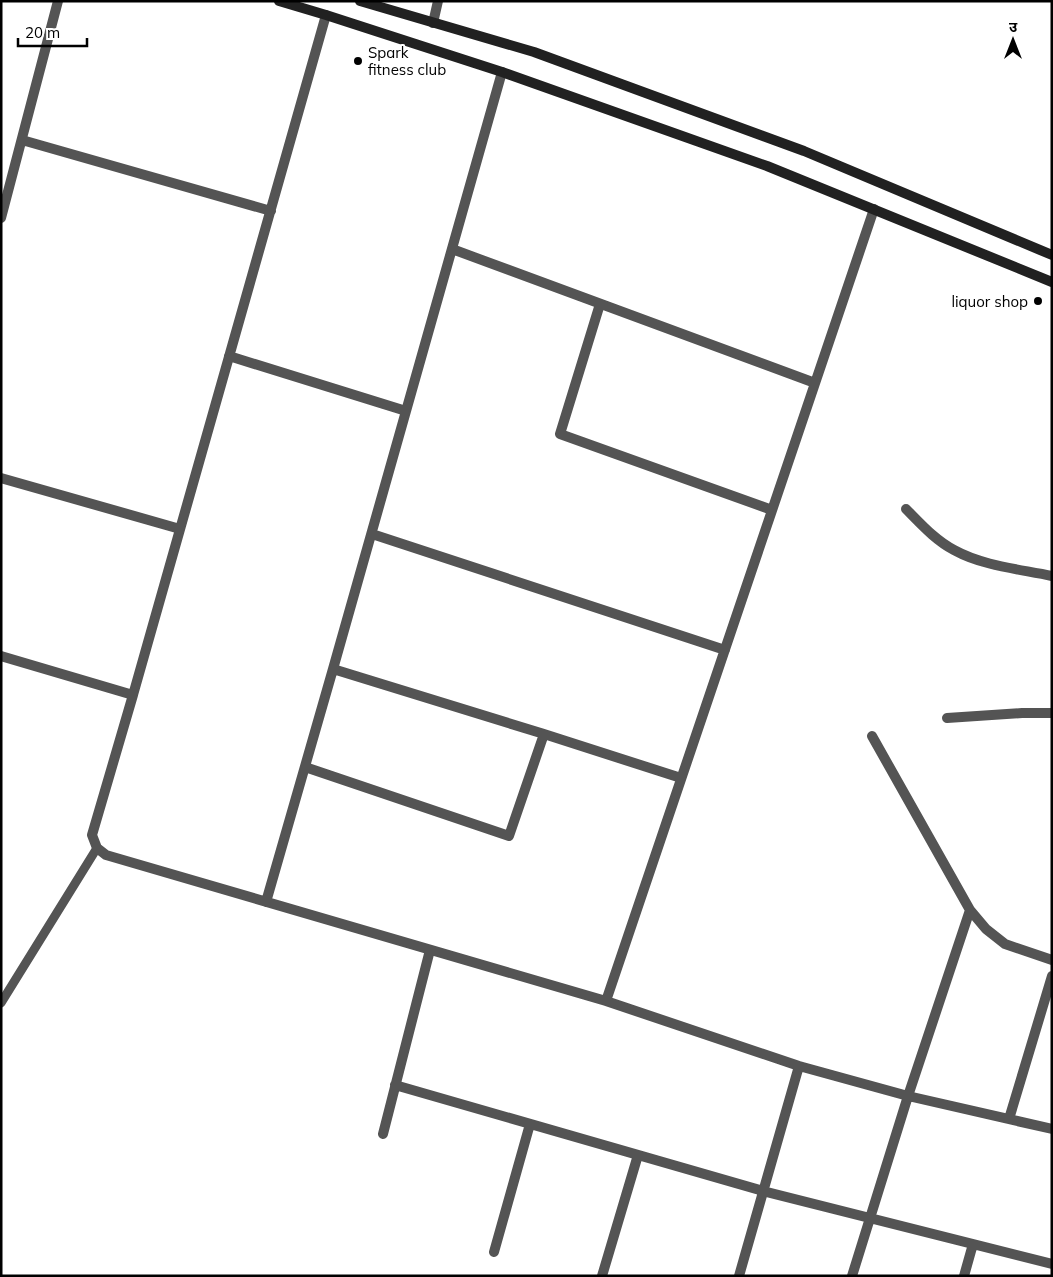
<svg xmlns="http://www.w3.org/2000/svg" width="1053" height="1277" viewBox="0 0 1053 1277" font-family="Mulish,'Noto Sans Devanagari',sans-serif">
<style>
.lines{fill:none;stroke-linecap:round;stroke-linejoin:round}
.lane{stroke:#545454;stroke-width:9}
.street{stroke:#545454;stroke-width:10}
.secondary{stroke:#212121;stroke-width:10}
.poi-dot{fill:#000;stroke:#fff;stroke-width:2}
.labels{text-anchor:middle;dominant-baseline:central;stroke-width:4;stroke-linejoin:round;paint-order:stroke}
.poi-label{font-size:15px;fill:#000;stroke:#fff;text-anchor:start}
</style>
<rect width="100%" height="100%" fill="#fff"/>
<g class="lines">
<path class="lane" d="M1 1003 97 848"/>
<path class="street" d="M433 23 438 1
M22 140 271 211
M1 218 58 1
M452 249 815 383
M600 304 560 434 772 510
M229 356 406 411
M1 478 180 529
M906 509C921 524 935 540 954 550 983 566 1019 569 1052 576
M372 534 725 650
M1 656 133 695 326 15
M333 669 544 734 681 778
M133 695 92 835 97 848 106 855 606 1001 874 209
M947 718 1022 713H1052
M872 736 970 910 986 929 1005 944 1052 960
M305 767 509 836 544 734
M266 902 333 669 502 72
M606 1001 799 1066 908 1096 1052 1129
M395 1085 763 1191 1052 1264
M1009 1119 1052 976
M383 1134 430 950
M494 1252 530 1124
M602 1276 638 1155
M739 1276 799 1066
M852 1276 908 1096 970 910
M964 1276 973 1244"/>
<path class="secondary" d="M279 1 326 15 502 72 767 166 1052 282
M360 1 534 52 804 151 1052 255"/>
</g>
<g class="poi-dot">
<circle cx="358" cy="61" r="5"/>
<circle cx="1038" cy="301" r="5"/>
</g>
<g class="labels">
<g class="poi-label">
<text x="368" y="52">Spark<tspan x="368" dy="17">fitness club</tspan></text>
<text x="1028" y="301" text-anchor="end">liquor shop</text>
</g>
</g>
<rect width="1053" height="1277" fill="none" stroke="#000000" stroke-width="5"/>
<g transform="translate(1013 40)" stroke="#ffffff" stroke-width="4" paint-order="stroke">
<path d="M0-4L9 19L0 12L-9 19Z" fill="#000000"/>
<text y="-8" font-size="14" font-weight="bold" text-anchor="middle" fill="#000000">उ</text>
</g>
<path d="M18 38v8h69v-8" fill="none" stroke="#000000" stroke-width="2.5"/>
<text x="25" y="38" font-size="15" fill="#000000" stroke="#ffffff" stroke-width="4" paint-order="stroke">20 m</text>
</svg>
